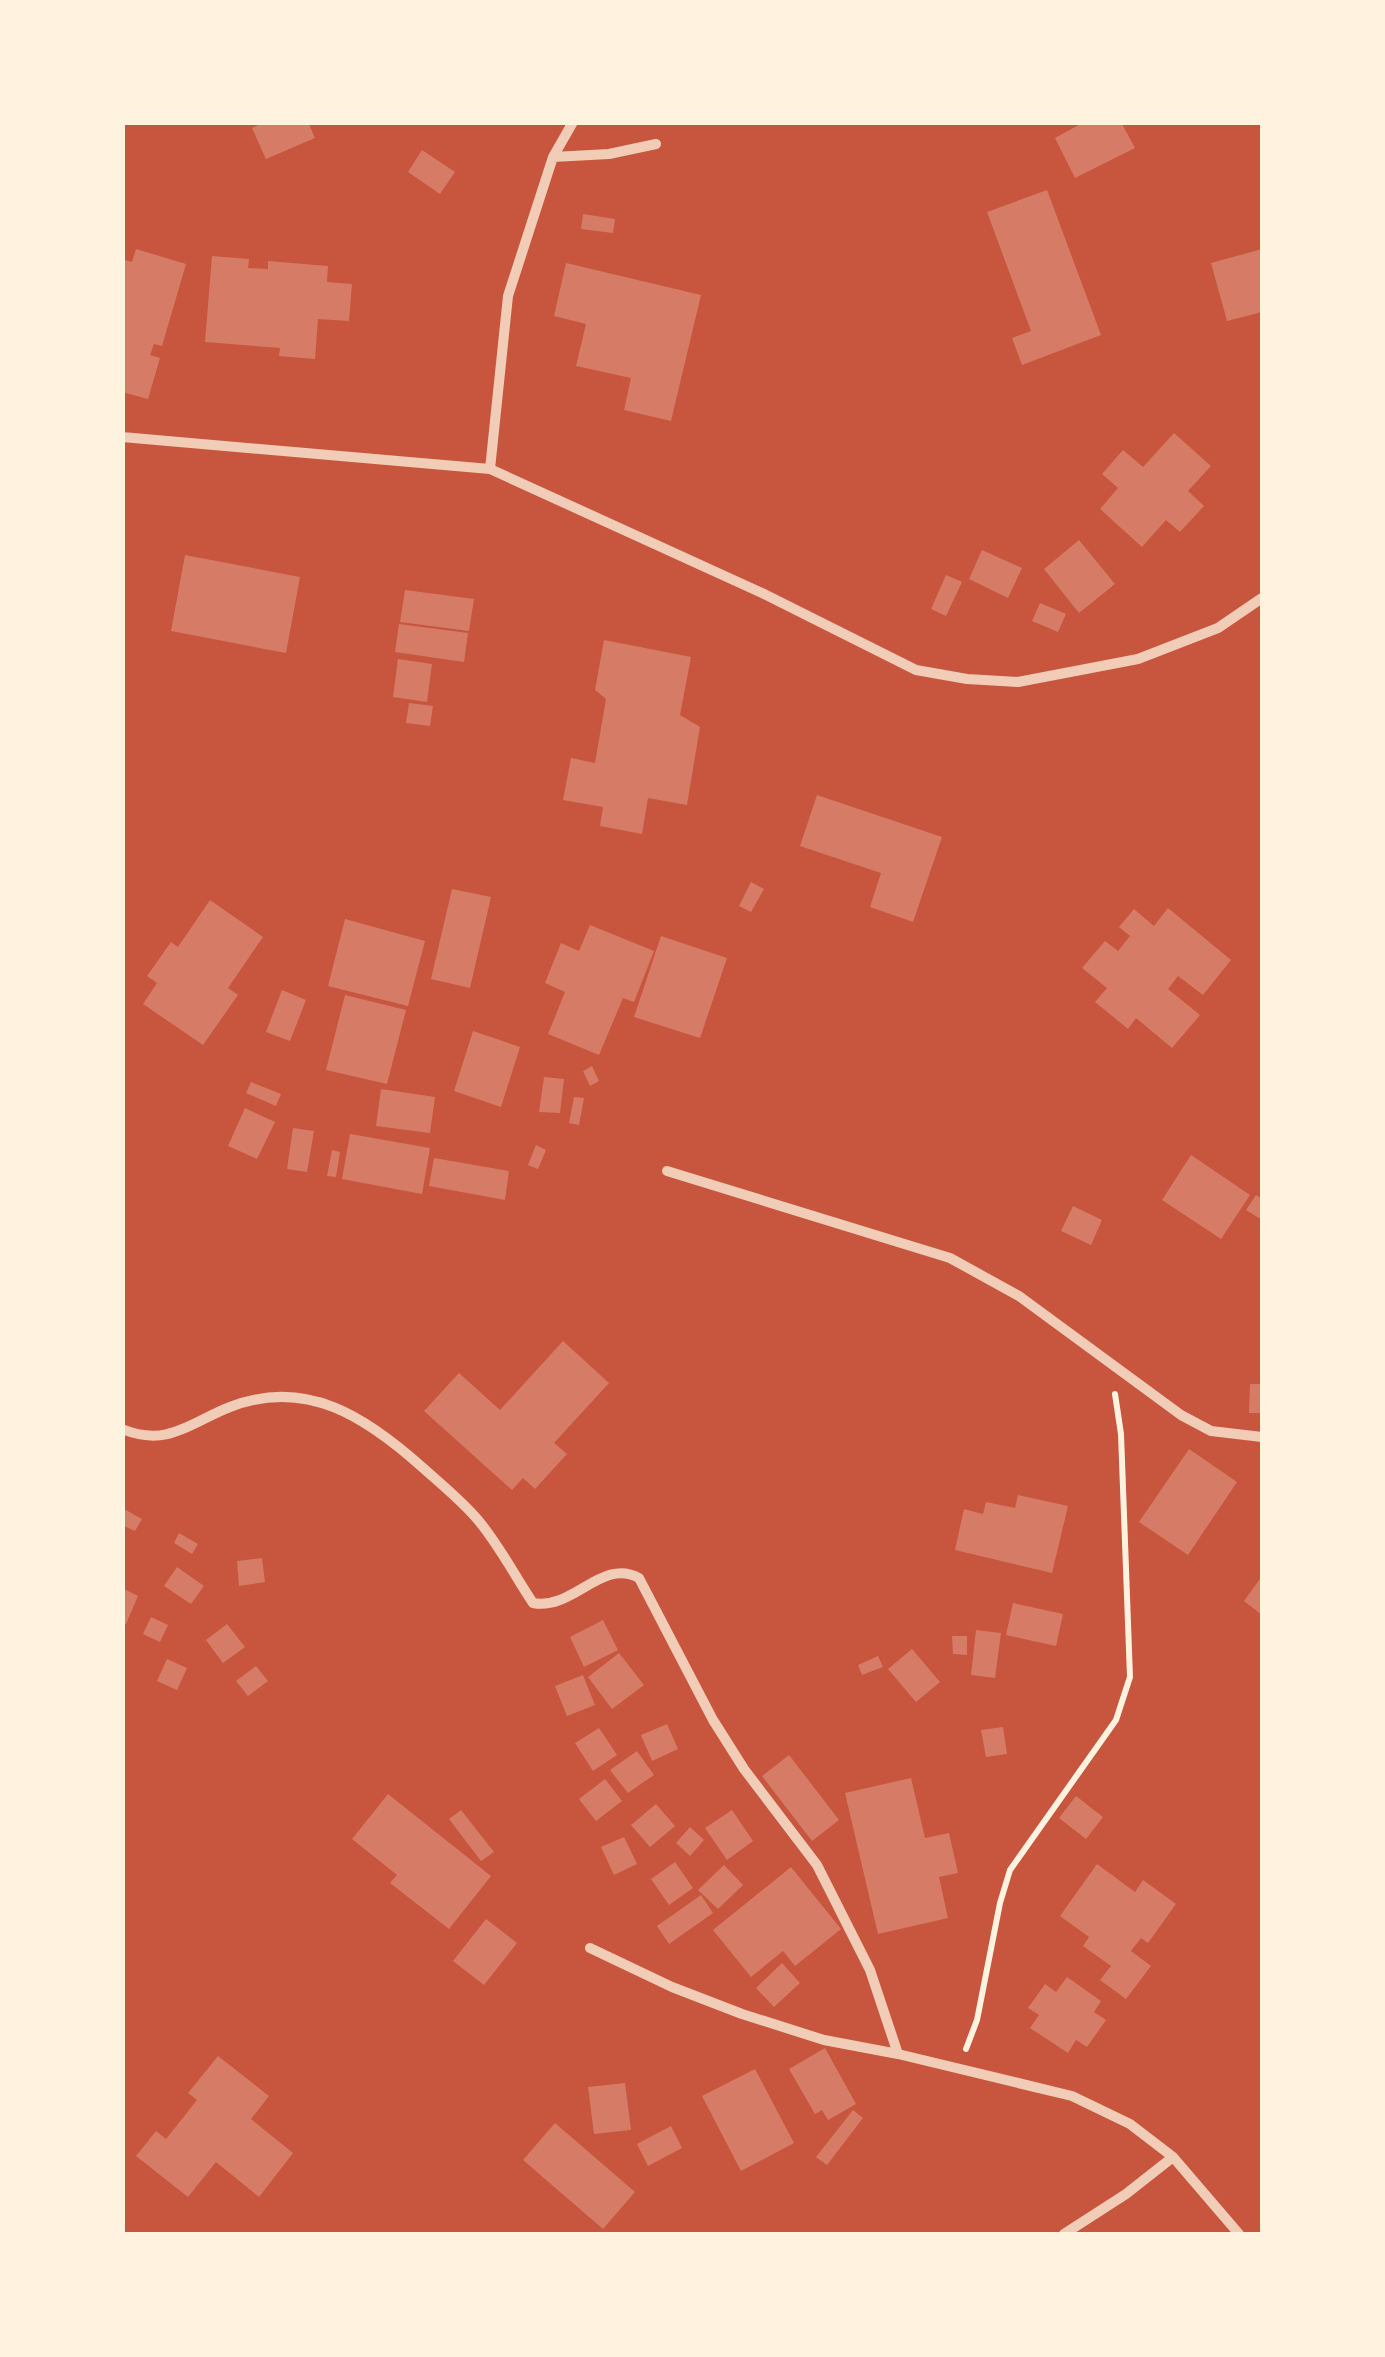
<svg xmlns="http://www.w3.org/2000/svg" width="1385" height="2357" viewBox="0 0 1385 2357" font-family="Ubuntu,sans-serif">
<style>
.building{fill:#d67c66}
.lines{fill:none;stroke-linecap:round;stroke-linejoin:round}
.path{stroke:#fff3e0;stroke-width:6}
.minor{stroke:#f1ccb7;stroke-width:10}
</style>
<rect width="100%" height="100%" fill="#c8553d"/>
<path class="building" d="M265 122H308L315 138 266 159 252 128Z
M1084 122H1121L1135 148 1075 178 1055 138Z
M422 150 455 172 440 194 408 172Z
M1047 190 1101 335 1022 365 1012 338 1031 331 987 212Z
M583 214 615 219 613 233 581 229Z
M136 249 186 264 162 346 154 344 150 355 160 358 148 399 122 392V259L132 262Z
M1262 249V312L1227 321 1211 263Z
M212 256 249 259 248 268 268 269V261L328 266 327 282 352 284 349 321 318 319 315 359 279 356 280 348 205 342Z
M566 263 701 295 671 421 624 410 631 378 576 366 586 324 554 316Z
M1174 433 1211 466 1188 491 1204 506 1180 532 1166 520 1142 547 1100 509 1118 488 1102 474 1123 450 1143 467Z
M1079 540 1115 584 1079 613 1044 569Z
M982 550 1022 568 1008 598 969 579Z
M185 555 300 577 286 653 171 631Z
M946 575 962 582 946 616 931 609Z
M405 590 474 599 469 631 400 622Z
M1040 603 1066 614 1058 632 1032 621Z
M399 624 468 633 464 662 395 652Z
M604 640 691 657 680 715 700 727 687 805 648 798 642 834 600 826 603 807 563 800 571 758 595 763 606 699 595 690Z
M398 659 432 664 427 702 393 697Z
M409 703 433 706 430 726 406 723Z
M817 795 942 837 913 922 870 907 881 873 800 846Z
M751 882 764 889 751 912 739 906Z
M452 889 491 897 470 988 431 979Z
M210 900 263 937 228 988 238 995 203 1045 143 1004 157 983 147 976 171 942 178 947Z
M1168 908 1231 960 1203 995 1178 976 1168 989 1200 1015 1172 1048 1136 1018 1128 1029 1095 1002 1107 988 1082 968 1105 941 1118 951 1130 936 1119 927 1134 909 1154 926Z
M345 919 425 941 408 1006 328 986Z
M590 925 654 951 634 1002 623 998 599 1055 548 1034 565 992 545 983 561 943 579 951Z
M661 936 727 958 700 1038 634 1017Z
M282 990 306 1000 290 1041 266 1032Z
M345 995 406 1010 387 1084 326 1070Z
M473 1031 520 1047 501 1107 454 1091Z
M592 1066 599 1081 590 1086 583 1071Z
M544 1077 564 1079 560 1113 539 1112Z
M251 1082 281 1094 276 1106 246 1093Z
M381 1089 435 1097 430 1133 376 1126Z
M574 1097 584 1098 579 1125 569 1123Z
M245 1108 275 1122 257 1159 228 1146Z
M293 1128 314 1131 307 1172 287 1169Z
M350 1134 430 1148 422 1194 342 1179Z
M536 1145 546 1150 538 1169 528 1165Z
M332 1150 340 1152 336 1177 327 1176Z
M1191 1155 1250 1195 1221 1239 1162 1200Z
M434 1158 509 1171 505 1200 429 1186Z
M1256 1195 1262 1199V1220L1246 1210Z
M1073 1206 1102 1220 1091 1245 1061 1231Z
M563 1341 609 1383 554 1443 567 1454 535 1489 523 1478 512 1490 424 1411 459 1373 500 1410Z
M1250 1384H1262V1413H1249Z
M1189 1449 1237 1482 1188 1555 1139 1522Z
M1018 1495 1068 1506 1052 1573 955 1550 964 1509 983 1514 986 1502 1015 1508Z
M122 1508 142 1519 135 1531 122 1525Z
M179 1533 198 1544 192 1554 174 1543Z
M262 1558 265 1582 239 1586 237 1561Z
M177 1567 204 1586 191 1604 164 1586Z
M1262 1576V1615L1244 1601Z
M122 1588 138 1596 126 1624 122 1622Z
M1013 1603 1063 1614 1056 1646 1006 1635Z
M151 1617 168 1625 160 1642 143 1634Z
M603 1620 618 1650 584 1667 570 1637Z
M227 1624 245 1647 223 1663 206 1640Z
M976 1630 1001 1633 995 1678 971 1675Z
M952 1636H967V1655L953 1654Z
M912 1649 940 1682 916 1702 888 1669Z
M619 1653 644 1685 612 1709 588 1677Z
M878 1656 883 1667 862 1675 858 1665Z
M167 1659 187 1668 177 1690 157 1681Z
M256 1666 268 1681 248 1696 236 1681Z
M583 1675 595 1705 567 1716 555 1686Z
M667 1724 678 1749 652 1761 641 1735Z
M1003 1727 1007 1754 986 1757 981 1730Z
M599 1728 617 1755 593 1771 575 1743Z
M637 1751 654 1775 628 1793 610 1770Z
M789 1755 839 1820 812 1841 762 1776Z
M911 1778 925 1838 949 1833 958 1873 939 1877 948 1918 878 1934 845 1793Z
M605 1779 622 1801 596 1821 579 1799Z
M388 1794 491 1876 449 1929 390 1883 397 1875 352 1839Z
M1076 1796 1103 1817 1086 1839 1059 1818Z
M656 1804 675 1826 650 1847 631 1825Z
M461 1810 494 1852 481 1861 449 1819Z
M732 1810 753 1841 727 1860 705 1828Z
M690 1827 704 1840 690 1856 676 1843Z
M624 1837 637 1864 614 1875 601 1847Z
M675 1862 693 1888 669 1905 651 1879Z
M1097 1864 1135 1892 1143 1880 1176 1904 1148 1943 1141 1938 1131 1951 1151 1966 1126 1999 1100 1980 1111 1966 1083 1946 1089 1937 1060 1916Z
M724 1865 743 1885 718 1909 698 1890Z
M791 1867 841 1929 795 1966 783 1951 751 1977 713 1930Z
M701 1895 713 1913 669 1944 657 1926Z
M486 1919 517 1943 484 1985 453 1961Z
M782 1963 800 1983 774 2007 756 1988Z
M1067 1977 1101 2001 1094 2012 1106 2020 1087 2047 1076 2040 1068 2053 1030 2028 1039 2015 1028 2008 1045 1984 1056 1992Z
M825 2048 856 2104 828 2120 822 2110 815 2114 789 2069Z
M218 2056 269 2096 251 2119 293 2153 259 2197 216 2162 188 2197 136 2156 156 2131 166 2139 197 2100 188 2093Z
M755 2069 794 2143 741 2171 702 2096Z
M625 2083 631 2130 594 2134 588 2087Z
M853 2110 863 2118 827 2165 816 2157Z
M555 2123 635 2192 603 2229 523 2160Z
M671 2126 682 2148 648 2166 637 2144Z"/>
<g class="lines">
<path class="path" d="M966 2049 977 2020 1000 1903 1010 1870 1116 1720 1130 1677 1121 1434 1115 1394"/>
<path class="minor" d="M553 157 609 154 656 144
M122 437 490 469 762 593 916 670 967 679 1018 682 1138 659 1218 628 1262 598
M490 469 508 296 553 157 573 122
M667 1171 950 1258 1019 1296 1181 1415 1211 1431 1262 1437
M122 1429C168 1448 191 1422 230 1407 307 1377 367 1418 422 1467 441 1484 462 1501 478 1520 499 1545 515 1576 533 1603 573 1611 602 1557 639 1578L713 1720 744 1769 817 1865 870 1970 898 2054
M590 1948 672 1987 742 2014 824 2040 898 2054 1072 2096 1130 2124 1173 2157 1239 2234
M1064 2234 1126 2194 1173 2157"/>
</g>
<rect width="1385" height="2357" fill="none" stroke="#fff3e0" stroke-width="250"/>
</svg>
